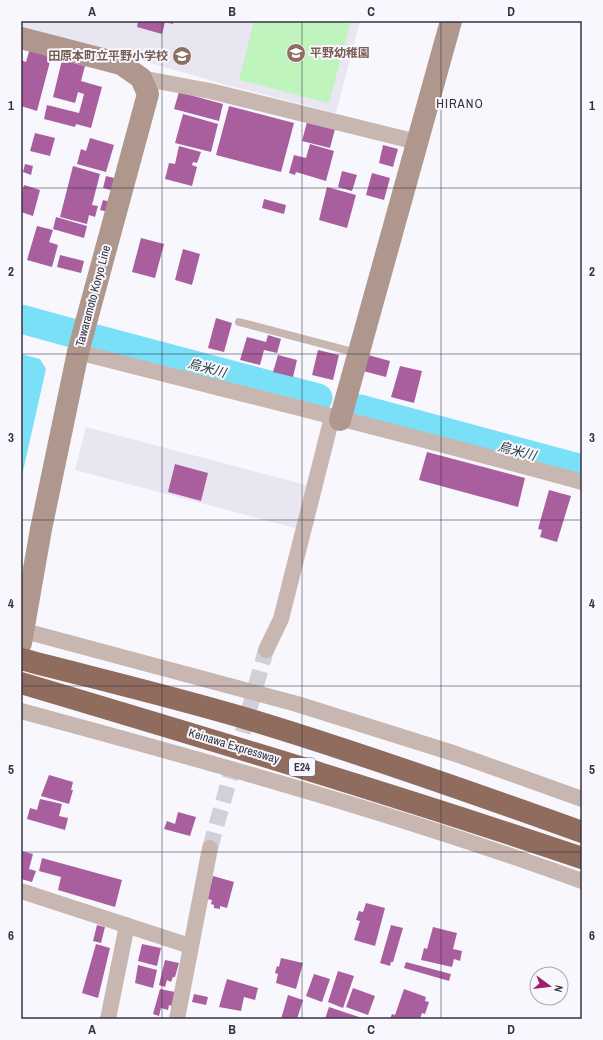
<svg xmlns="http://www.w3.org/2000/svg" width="603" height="1040" viewBox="0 0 603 1040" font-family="'Archivo Narrow','Noto Sans JP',sans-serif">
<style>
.built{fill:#e8e7f1}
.green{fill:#bff5bc}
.water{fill:#79e0f8}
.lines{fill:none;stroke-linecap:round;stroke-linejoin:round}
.river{stroke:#79e0f8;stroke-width:29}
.building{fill:#a95f9e}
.street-tunnel{stroke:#d1d0d8;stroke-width:16;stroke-dasharray:16 8;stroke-linecap:butt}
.lane{stroke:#c8b7b0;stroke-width:8}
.street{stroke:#c8b7b0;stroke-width:16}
.secondary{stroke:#b0978d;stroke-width:22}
.highway-bridge{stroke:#8f6c5e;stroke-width:22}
.grid{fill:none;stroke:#343240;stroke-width:1;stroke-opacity:0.55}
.labels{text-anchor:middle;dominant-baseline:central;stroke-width:4;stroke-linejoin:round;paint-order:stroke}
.shield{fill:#f8f7fe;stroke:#6f6d79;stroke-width:1}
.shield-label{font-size:11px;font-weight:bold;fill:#343240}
.education-label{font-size:12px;font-weight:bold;fill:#785e54;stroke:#f8f7fe;text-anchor:start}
.street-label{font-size:12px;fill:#343240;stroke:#f8f7fe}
.neighbourhood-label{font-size:13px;letter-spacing:1px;fill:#343240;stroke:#f8f7fe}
.water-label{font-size:13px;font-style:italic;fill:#243b41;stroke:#f8f7fe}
.neatline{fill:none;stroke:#343240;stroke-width:1.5}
.grid-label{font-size:13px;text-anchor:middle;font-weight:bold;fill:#343240}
</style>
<rect width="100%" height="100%" fill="#f8f7fe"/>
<path class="built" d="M21 21H360L336 113 230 86 21 26Z
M86 427 310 486 299 529 75 470Z"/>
<path class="green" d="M254 21H351L329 103 239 80Z"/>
<path class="water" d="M21 354 40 359 46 369 21 480Z"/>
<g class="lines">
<path class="river" d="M21 319 72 333
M96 339 318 398
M360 409 582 469"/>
</g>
<path class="building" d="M138 21H173V24L165 22 162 34 137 27Z
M30 48 52 54 37 111 21 106V60L26 62Z
M62 60 85 66 81 81 102 87 91 128 76 124 75 127 44 119 47 105 79 113 84 94 78 92 75 103 53 97Z
M179 92 223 104 219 121 174 109Z
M229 106 294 123 281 172 216 155Z
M183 114 218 124 211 152 175 143Z
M307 122 335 129 330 148 302 141Z
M35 133 55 138 50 156 30 151Z
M90 138 114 145 106 172 77 164 81 149 86 151Z
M310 144 334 151 326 181 296 172 295 175 289 173 294 155 306 158Z
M383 145 398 149 393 167 379 163Z
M179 146 201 152 197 163 193 162 192 165 197 167 192 186 165 179 169 163 175 164Z
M25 164 33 166 31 175 23 172Z
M73 166 100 174 92 205 98 206 95 217 89 215 87 224 60 217Z
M342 171 357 175 352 191 338 187Z
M372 173 390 178 384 200 366 195Z
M106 176 118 179 115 191 103 188Z
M24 185 40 190 33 216 21 212V196Z
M327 187 356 195 347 228 319 220Z
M264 199 286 205 284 214 262 208Z
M103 200 111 202 108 212 100 210Z
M56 217 87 226 84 238 53 229Z
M37 226 53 230 49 242 58 245 52 267 27 260Z
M141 238 164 244 155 278 132 272Z
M183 249 200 254 192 285 175 280Z
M60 255 84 261 81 273 57 267Z
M216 318 232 323 224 352 208 348Z
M268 335 281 339 277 353 264 350 260 365 240 360 247 337 266 342Z
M318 350 339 355 333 380 312 375Z
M278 355 297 360 293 377 273 372Z
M368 355 390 361 386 377 363 371Z
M400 366 422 371 414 403 391 397Z
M427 452 525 478 518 507 419 480Z
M175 464 208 473 201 501 168 492Z
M549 490 571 496 557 542 540 537 542 530 538 529Z
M49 775 73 782 71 790H73L69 804 41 796Z
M40 799 62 804 59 816 68 818 65 830 27 819 30 808 37 810Z
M178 812 196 817 190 836 164 829 167 821 175 824Z
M21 851 33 854 29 869 36 871 32 882 21 879Z
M42 858 122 880 115 907 58 890 61 877 39 871Z
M213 876 234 882 227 908 220 906V909L214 908V905L211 904 212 900 207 899Z
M366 903 385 908 375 946 354 940 360 921 356 920 359 911 363 912Z
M97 925 105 927 101 943 93 941Z
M391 925 403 928 393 962H391L390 966 380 963Z
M433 927 457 933 453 949 462 951 460 961 454 959 452 967 421 960 424 948 427 949Z
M96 944 110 948 98 998 82 993Z
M142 944 161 948 157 966 138 961Z
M281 958 303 963 296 989 276 983 278 974 275 973 277 966 279 967Z
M165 960 179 963 175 977H173L171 982 167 980 165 987 159 985Z
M406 962 451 974 449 981 404 968Z
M138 965 157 970 153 988 135 983Z
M338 971 354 976 343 1008 328 1002Z
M314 974 330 979 322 1002 306 996Z
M227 979 258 988 255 1000 244 997 241 1011 219 1007Z
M353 988 375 996 368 1015 346 1007Z
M160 989 175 992 172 1006 169 1005 168 1010 161 1008 159 1016 153 1014Z
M404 989 426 997 425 1001 429 1002 425 1014 422 1013 420 1019H390L392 1014 395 1015Z
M194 994 208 997 206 1005 192 1002Z
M288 995 303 1000 297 1019H281Z
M329 1007 365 1019H325Z"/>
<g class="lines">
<path class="street-tunnel" d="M210 848 266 650"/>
<path class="lane" d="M239 322 357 353"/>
<path class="street" d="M141 78 210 91 417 142
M78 352C246 395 415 436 582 482
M21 630 297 704 456 754 582 799
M266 650 281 619 332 417
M21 711C210 762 398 814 582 881
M21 891 190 946
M108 1019 127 925
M177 1019 210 848"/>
<path class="secondary" d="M21 38 121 64 141 78 148 94 78 352 41 529 21 643
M340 420 451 21"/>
<path class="highway-bridge" d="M21 659C101 680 182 699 261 723 369 756 476 794 582 832
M21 683C209 739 396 795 582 858"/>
</g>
<path class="grid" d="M162 21V1019M302 21V1019M441 21V1019M21 188H582M21 354H582M21 520H582M21 686H582M21 852H582"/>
<defs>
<symbol id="school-disc" viewBox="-11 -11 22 22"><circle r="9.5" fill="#8d6e63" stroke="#f8f7fe"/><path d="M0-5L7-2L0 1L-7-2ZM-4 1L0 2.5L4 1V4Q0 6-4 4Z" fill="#fff"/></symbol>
</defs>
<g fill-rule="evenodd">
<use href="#school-disc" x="285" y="42" width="22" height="22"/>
<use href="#school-disc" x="171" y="45" width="22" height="22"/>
</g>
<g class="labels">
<rect class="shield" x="289" y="758" width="26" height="18" rx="3"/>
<g class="shield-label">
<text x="302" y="767">E24</text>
</g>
<g class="education-label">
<text x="310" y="53">平野幼稚園</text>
<text x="168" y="56" text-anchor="end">田原本町立平野小学校</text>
</g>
<g class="street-label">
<text transform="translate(93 296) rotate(-75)">Tawaramoto Koryo Line</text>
<text transform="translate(234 746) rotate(17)">Keinawa Expressway</text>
</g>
<g class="neighbourhood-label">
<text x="460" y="103">HIRANO</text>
</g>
<g class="water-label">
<text transform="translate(207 368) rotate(15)">烏米川</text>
<text transform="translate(517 451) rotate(15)">烏米川</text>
</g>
</g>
<rect width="603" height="1040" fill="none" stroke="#f8f7fe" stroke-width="44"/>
<g transform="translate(549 986) rotate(105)"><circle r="19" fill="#f8f7fe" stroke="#aaa8b2"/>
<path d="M0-3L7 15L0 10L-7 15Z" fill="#a21d6b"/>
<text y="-6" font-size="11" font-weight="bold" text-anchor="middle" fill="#343240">N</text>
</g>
<rect x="22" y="22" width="559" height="996" class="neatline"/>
<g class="grid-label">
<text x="92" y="16">A</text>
<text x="232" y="16">B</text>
<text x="371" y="16">C</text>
<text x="511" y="16">D</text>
<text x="11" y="110">1</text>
<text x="592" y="110">1</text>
<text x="11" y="276">2</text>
<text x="592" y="276">2</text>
<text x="11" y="442">3</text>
<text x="592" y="442">3</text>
<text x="11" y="608">4</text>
<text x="592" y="608">4</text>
<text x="11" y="774">5</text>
<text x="592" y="774">5</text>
<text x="11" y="940">6</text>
<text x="592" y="940">6</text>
<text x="92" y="1034">A</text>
<text x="232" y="1034">B</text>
<text x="371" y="1034">C</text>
<text x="511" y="1034">D</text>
</g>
</svg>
